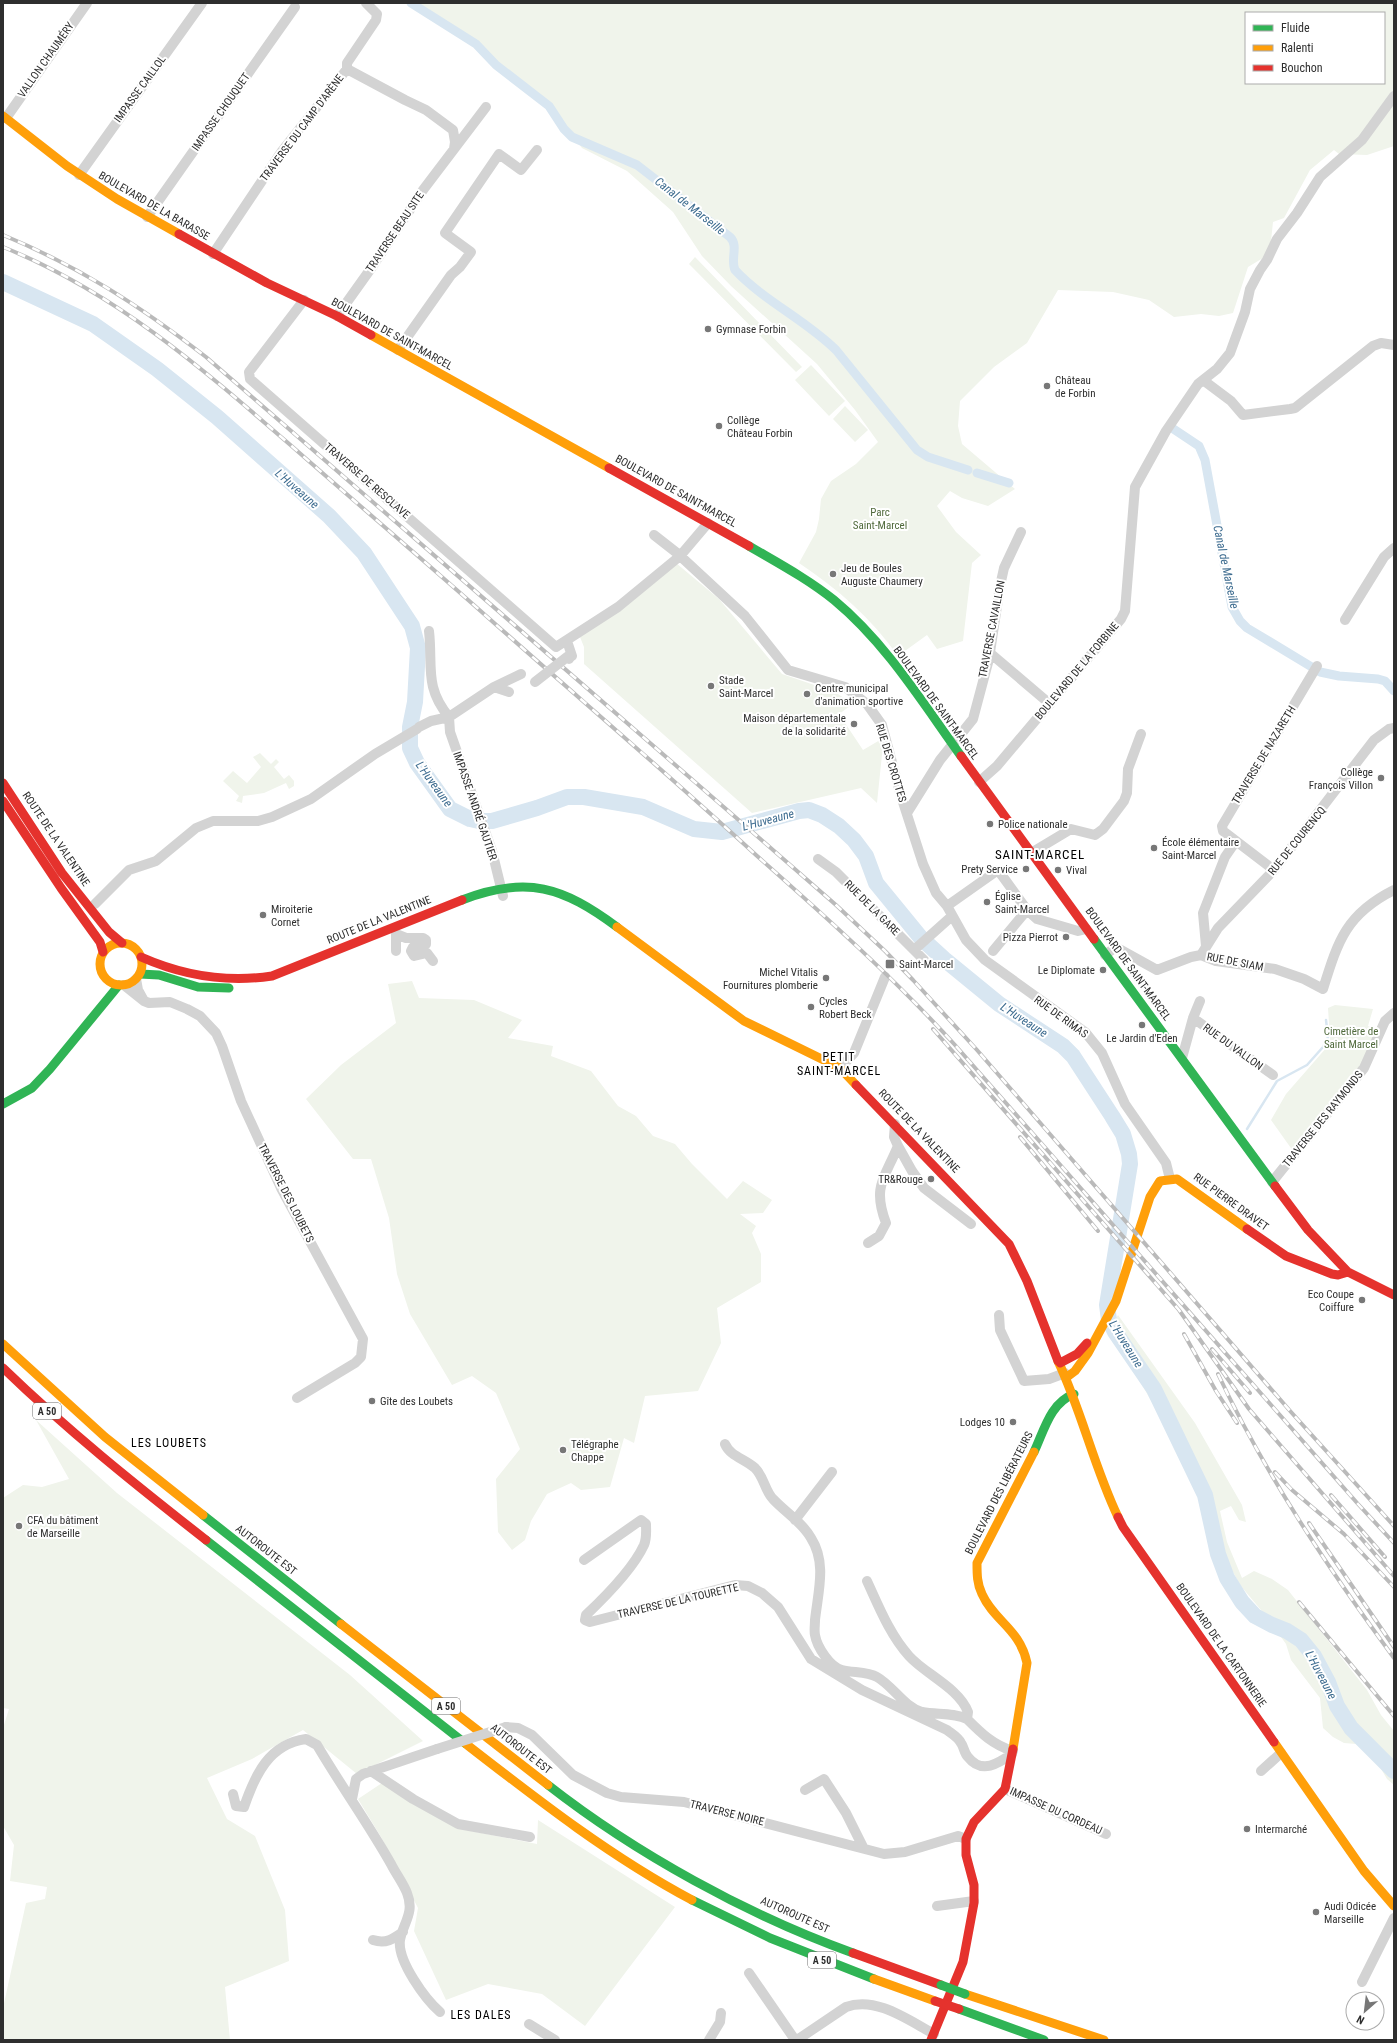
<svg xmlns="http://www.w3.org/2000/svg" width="1397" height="2043" viewBox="0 0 1397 2043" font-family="'Roboto Condensed',sans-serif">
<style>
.green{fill:#f0f4eb;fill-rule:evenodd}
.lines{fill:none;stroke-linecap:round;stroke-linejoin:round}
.stream{stroke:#d8e6f1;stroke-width:2.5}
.canal{stroke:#d8e6f1;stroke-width:9}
.river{stroke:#d8e6f1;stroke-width:16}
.street{stroke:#d3d3d3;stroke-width:10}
.fast{stroke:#30b455;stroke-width:9}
.slow{stroke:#ff9f0a;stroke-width:9}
.jam{stroke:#e5322d;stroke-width:9}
.rail-casing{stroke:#bababa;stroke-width:4}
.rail{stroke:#fff;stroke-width:2.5;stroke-dasharray:8;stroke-linecap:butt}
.street-bridge{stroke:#d3d3d3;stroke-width:10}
.fast-bridge{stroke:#30b455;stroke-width:9}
.jam-bridge{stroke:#e5322d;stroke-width:9}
.poi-dot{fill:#777;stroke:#fff;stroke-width:1.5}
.labels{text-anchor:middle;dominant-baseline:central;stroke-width:4;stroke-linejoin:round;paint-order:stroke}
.shield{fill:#fff;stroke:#6d6d6d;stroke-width:1}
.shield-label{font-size:10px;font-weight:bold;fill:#2e2e2e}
.street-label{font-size:11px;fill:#2e2e2e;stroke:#fff}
.poi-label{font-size:11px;fill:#2e2e2e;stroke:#fff;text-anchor:start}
.park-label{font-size:11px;fill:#4f693b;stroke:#fff}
.water-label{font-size:12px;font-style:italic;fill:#3c6b8f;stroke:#fff}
.neighbourhood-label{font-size:12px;letter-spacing:1px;fill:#000;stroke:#fff}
.quarter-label{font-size:13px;letter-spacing:1px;fill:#000;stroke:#fff}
</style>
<rect width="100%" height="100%" fill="#fff"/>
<path class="green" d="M418 3H1394V146L1367 155 1339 154 1334 150 1310 170 1284 218 1273 222 1271 241 1263 258 1248 267 1233 313 1219 316 1201 314 1174 317 1149 300 1113 292 1058 290 1027 343 994 367 960 401 958 426 962 444 1015 489 988 506 962 498 950 491 937 506 956 532 981 555 972 563 963 641 937 649 927 635 898 656C871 618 838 589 799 563L816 532 819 519 821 499 831 481 856 464 878 442 855 410 817 364 731 286 702 256 673 212 627 171 582 148 546 103 521 89 468 35ZM1246 13H1384V83H1246Z
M695 257 802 367 796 372 689 264Z
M811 365 845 401 829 416 795 380Z
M845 406 868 430 855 442 833 419Z
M676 563 719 599 782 674 835 692 853 704 839 714 863 750 880 740 883 745 877 803 861 788 752 813 584 664V647L580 637Z
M260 753 271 764 276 759 279 762 274 767 284 779 289 775 294 781V786L289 789 286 783 264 793 243 796 242 803 236 801 239 796 223 781 233 771 247 783 261 767 253 757Z
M412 981 419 998 474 1000 522 1020 508 1038 553 1046 551 1056 591 1071 618 1106 636 1116 653 1136 675 1144 692 1164 727 1199 743 1181 772 1200 763 1213 740 1214 756 1226 752 1233 761 1254V1282L717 1308 721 1343 698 1391 645 1396 634 1443 624 1438 610 1487 581 1490 571 1483 547 1494 531 1521 525 1540 512 1550 498 1532 496 1479 520 1449 496 1393 472 1376 452 1385 410 1314 397 1274 389 1218 371 1159H353L306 1099 341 1065 396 1023 388 984Z
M1335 1005 1373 1009 1368 1026 1378 1030 1362 1064 1293 1151 1271 1120 1286 1094 1327 1047 1330 1039 1328 1008Z
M1118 1315 1195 1423 1242 1505 1246 1522 1239 1520 1231 1506 1220 1511 1227 1542 1242 1578 1254 1571 1272 1579 1288 1590 1367 1690 1381 1715 1394 1731V1785L1387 1779 1377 1762 1356 1744 1344 1743 1333 1737 1323 1728 1320 1698 1291 1660 1286 1644 1266 1616 1240 1585 1220 1548 1214 1513 1145 1390 1108 1331Z
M36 1420 117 1493 350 1675 423 1741 357 1774 303 1730 252 1759 207 1778 227 1819 255 1836 285 1910 289 1961 225 1987 230 2040H3V2008L26 1903 45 1899 47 1887 10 1881 14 1845 3 1826V1728L9 1709 3 1708V1498L23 1485 42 1487 69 1479Z
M382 1783 461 1829 537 1844 538 1820 675 1907 585 2026 542 1994 488 1984 446 2000 414 1931 418 1908 381 1837 358 1799Z"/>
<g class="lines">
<path class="stream" d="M1247 1129 1277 1081 1307 1065 1323 1047 1328 1037 1326 1020"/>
<path class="canal" d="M411 3 476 44 496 65 549 106 564 129 572 137 637 165 730 237C739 246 730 259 735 270 764 301 806 320 836 350L917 450 928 457 968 470
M1172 428 1199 446 1205 460 1232 607 1240 621 1247 628 1320 672 1339 676 1378 679 1385 681 1394 691
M977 473 1009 483"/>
<path class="river" d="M3 282 93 324 157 369 217 417 329 516 364 553 412 626 418 648 415 702 410 727V748L417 763 450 809 470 819 479 821H492L537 808 567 797H584L643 807 694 829 722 832 799 811 809 810 822 815 839 826 854 840 866 856 876 883 921 938 944 959 999 1004 1063 1046 1073 1056 1112 1116 1123 1134 1129 1154 1130 1164 1107 1305 1109 1320 1115 1332 1154 1389 1205 1495 1218 1554 1227 1578 1242 1602 1255 1616 1272 1625 1287 1631 1301 1640 1314 1656 1328 1682 1337 1706 1351 1728 1394 1771"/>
<path class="street" d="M347 69 405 100 426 110 453 130 455 142 454 149
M6 118 87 3
M79 175 202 3
M147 217 295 7
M213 254 282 151 347 69V63L376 20 377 14 366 3
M304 300 249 372 250 379 556 647 618 607 680 556 708 523
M337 316 372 267 423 190 486 107
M398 350 451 275 460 267 471 252 445 233 499 154 521 170 537 150
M1203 380 1231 401 1243 415 1290 409 1295 408 1373 346 1381 343 1394 345
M654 535 677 553 745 616 788 670 845 687 867 704 882 725 901 796 923 864 936 893 947 906 966 940 985 960 1085 1032 1102 1053 1125 1104 1166 1163 1170 1179
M1345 620 1384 557 1394 548
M429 631C433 666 424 687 449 717
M567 641 572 656
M990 653 1050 704
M494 687 509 692
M449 717 450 732 492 851 503 896
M419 727 431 721 449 717 494 687 521 674
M979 782 997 766 1121 619 1125 611 1135 487 1166 431 1198 384 1217 369 1230 353 1245 312 1250 289 1260 270 1267 260 1277 239 1297 213 1320 177 1362 140 1394 96
M907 813 940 760 973 719 989 659 1000 586 1004 568 1021 532
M1236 841 1223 831 1222 826 1317 666
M1031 853 1071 829 1095 835 1103 829 1124 801 1127 793 1128 769 1141 734
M818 859 836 872 924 960
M95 904 129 870 156 861 196 828 213 821H258L272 817 311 799 375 754 417 729
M947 906 998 870 1027 910 1037 919 1078 931 1086 929
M1206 946 1203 913 1225 857 1236 841 1274 870
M914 950 952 916
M396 951V934L406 938H423L426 940V944L413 947 411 951 414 956 427 953 433 961
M993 951 1027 910
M1105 955 1113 949H1119L1157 970 1191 957 1201 955 1216 961 1275 969 1304 979 1323 989C1338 941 1346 914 1394 890
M1201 955 1218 928 1274 870 1374 740 1389 729 1394 728
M136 979 138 990 144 1001
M124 985 144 1001 149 1003 170 1002 187 1009 200 1016 216 1033 222 1046 241 1101 281 1188 363 1339 361 1357 355 1363 297 1398
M1193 1018 1273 1075
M1182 1058 1193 1018 1200 1001
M840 1068 854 1053 885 977
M895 1124 894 1137 898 1146 912 1171 924 1188 971 1224
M1272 1182 1364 1068 1385 1021 1394 1013
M868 1243 879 1236 886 1223C872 1186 885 1178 898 1146
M999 1315 1000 1330 1024 1381 1049 1379 1065 1373
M725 1444C730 1456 745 1459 755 1468 764 1477 765 1491 773 1499 785 1512 802 1522 811 1538 827 1563 818 1592 815 1620 815 1625 814 1631 815 1635 817 1647 830 1667 842 1670 853 1673 867 1671 877 1677 893 1686 904 1707 922 1712 937 1715 953 1712 967 1719
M795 1520 832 1472
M584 1560 641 1520 646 1524C646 1531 647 1538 644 1545 633 1569 605 1597 586 1615L585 1620 590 1622 735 1585 748 1586 762 1593 778 1607 811 1659 862 1690 947 1730C952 1734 958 1737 961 1743 964 1747 964 1753 968 1757 982 1775 999 1763 1012 1754
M867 1581C879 1607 890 1635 909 1656 925 1674 959 1688 968 1712L967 1719C981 1733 993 1745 1013 1751
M506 1727 518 1728 532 1735 573 1775 607 1793 621 1797 684 1802 884 1854 905 1852 958 1836 966 1839
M371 1771 413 1799 458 1824 530 1837
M1261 1771 1281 1753
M1005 1789 1106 1834
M805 1790 824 1779 846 1813 863 1847
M233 1794 236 1806 244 1807C255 1775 269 1744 306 1739L317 1745C341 1786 368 1823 391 1864 396 1874 403 1883 407 1893 415 1913 403 1923 400 1940 397 1961 426 2000 440 2012
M352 1799 356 1779 363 1774 437 1749
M937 1906 974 1901
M373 1940C386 1944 393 1939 403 1932
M749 1973 793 2037 797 2040 846 2007C876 1996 908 2020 934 2034
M1362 1982 1394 1918
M529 2024 555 2040
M709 2040 720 2022 721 2013"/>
<path class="fast" d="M749 546C778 563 808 579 834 600 886 643 922 702 961 756
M462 900C527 875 563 887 617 927
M1094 939 1275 1186
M140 974 159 975 198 987 229 988
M3 1104 32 1088 50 1069 119 985
M1034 1452C1044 1431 1050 1403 1074 1394
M203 1515 341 1624
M206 1540 466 1744
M548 1785C635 1853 749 1916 853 1953
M692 1900 770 1938 874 1979
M959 2009 1044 2040"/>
<path class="slow" d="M3 116 67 166 117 199 179 234
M371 335 609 468
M617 927 744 1021 840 1068 856 1085
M100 964a21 21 0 1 1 42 0a21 21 0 1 1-42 0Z
M3 1344 105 1437 203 1515
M1058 1361C1082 1412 1094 1467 1118 1517
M1067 1377 1075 1371 1088 1353 1116 1301 1150 1197 1160 1181 1177 1179 1247 1229
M341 1624 548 1785
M1274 1742 1364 1871 1394 1906
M466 1744C538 1800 611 1857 692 1900
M1013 1749 1027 1663C1020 1629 994 1621 982 1594 977 1584 977 1574 977 1563L1034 1452
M874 1979 935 2001
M965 1994 1104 2040"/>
<path class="jam" d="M179 234 267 283 337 316 371 335
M609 468 749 546
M961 756 1094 939
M3 783 62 873 109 932 122 943
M3 801 61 888 100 942 103 952
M141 957C184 976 226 983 272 976L462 900
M856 1085 1009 1244 1027 1281 1058 1361
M1275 1186 1308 1230 1348 1272 1394 1295
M1247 1229 1286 1256 1332 1274 1338 1275 1348 1272
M1060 1363 1077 1354 1087 1343
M3 1368C67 1430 136 1485 206 1540
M1118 1517 1123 1527 1274 1742
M853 1953 941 1985
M931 2040 963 1962 974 1903V1885L966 1855V1839L974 1822 1005 1789 1013 1749"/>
<defs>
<path id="rail" d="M3 235C80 267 140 306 206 357L726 809 836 905 885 951 913 980 977 1050 1291 1412 1394 1526
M3 247C117 293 204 370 295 449 361 507 428 564 493 622 581 700 670 776 756 855 825 916 893 977 955 1045L1358 1504 1394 1543
M933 1029 1179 1310 1249 1409 1394 1576
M1020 1137 1098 1231
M1184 1334 1216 1391 1237 1423
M1212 1349 1250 1393
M1218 1374C1265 1474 1328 1568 1394 1658
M1275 1472 1292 1490 1344 1534 1394 1587
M1331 1495 1385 1557
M1309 1523 1394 1647
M1299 1602 1394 1716"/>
</defs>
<use href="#rail" class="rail-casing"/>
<use href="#rail" class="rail"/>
<path class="street-bridge" d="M535 682 567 657 569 659
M437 1749 506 1727"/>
<path class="fast-bridge" d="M941 1985 965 1994"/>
<path class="jam-bridge" d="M935 2001 959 2009"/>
</g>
<g class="poi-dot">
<circle cx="708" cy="329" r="4"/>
<circle cx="1047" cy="386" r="4"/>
<circle cx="719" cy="426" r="4"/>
<circle cx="833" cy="574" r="4"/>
<circle cx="711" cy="686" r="4"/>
<circle cx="807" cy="694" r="4"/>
<circle cx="854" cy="724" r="4"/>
<circle cx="1381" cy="778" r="4"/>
<circle cx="990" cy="824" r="4"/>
<circle cx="1154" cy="848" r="4"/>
<circle cx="1026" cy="869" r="4"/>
<circle cx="1058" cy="870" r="4"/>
<circle cx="987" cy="902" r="4"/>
<circle cx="263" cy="915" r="4"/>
<circle cx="1066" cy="937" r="4"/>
<rect x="885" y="959" width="10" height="10" rx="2"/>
<circle cx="1103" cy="970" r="4"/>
<circle cx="826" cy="978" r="4"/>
<circle cx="811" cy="1007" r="4"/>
<circle cx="1142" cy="1025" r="4"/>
<circle cx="931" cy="1179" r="4"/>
<circle cx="1362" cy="1300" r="4"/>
<circle cx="372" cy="1401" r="4"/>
<circle cx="1013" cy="1422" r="4"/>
<circle cx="563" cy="1450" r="4"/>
<circle cx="19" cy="1526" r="4"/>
<circle cx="1247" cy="1829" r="4"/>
<circle cx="1316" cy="1912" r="4"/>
</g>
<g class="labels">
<g class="shield">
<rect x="33" y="1403" width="28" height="16" rx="3"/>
<rect x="432" y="1698" width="28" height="16" rx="3"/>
<rect x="808" y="1952" width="28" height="16" rx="3"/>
</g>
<g class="shield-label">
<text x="47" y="1411">A 50</text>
<text x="446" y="1706">A 50</text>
<text x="822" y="1960">A 50</text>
</g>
<g class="street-label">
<text transform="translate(46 60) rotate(-55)">VALLON CHAUMÉRY</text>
<text transform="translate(140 89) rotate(-54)">IMPASSE CAILLOL</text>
<text transform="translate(221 112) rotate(-55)">IMPASSE CHOUQUET</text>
<text transform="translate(302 128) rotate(-53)">TRAVERSE DU CAMP D'ARÈNE</text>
<text transform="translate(154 206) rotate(30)">BOULEVARD DE LA BARASSE</text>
<text transform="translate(395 232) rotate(-56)">TRAVERSE BEAU SITE</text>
<text transform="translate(392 334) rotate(29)">BOULEVARD DE SAINT-MARCEL</text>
<text transform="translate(367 481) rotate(41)">TRAVERSE DE RESCLAVE</text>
<text transform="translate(676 491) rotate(29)">BOULEVARD DE SAINT-MARCEL</text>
<text transform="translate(992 629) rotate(-79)">TRAVERSE CAVAILLON</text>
<text transform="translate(1077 671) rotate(-50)">BOULEVARD DE LA FORBINE</text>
<text transform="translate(936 703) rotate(54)">BOULEVARD DE SAINT-MARCEL</text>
<text transform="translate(1264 755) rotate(-59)">TRAVERSE DE NAZARETH</text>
<text transform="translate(891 763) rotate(73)">RUE DES CROTTES</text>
<text transform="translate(475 806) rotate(71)">IMPASSE ANDRÉ GAUTIER</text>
<text transform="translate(56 839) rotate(56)">ROUTE DE LA VALENTINE</text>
<text transform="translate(1297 841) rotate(-51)">RUE DE COURENCQ</text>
<text transform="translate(872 908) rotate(45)">RUE DE LA GARE</text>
<text transform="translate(379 920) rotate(-22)">ROUTE DE LA VALENTINE</text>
<text transform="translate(1235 962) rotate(11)">RUE DE SIAM</text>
<text transform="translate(1128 964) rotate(54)">BOULEVARD DE SAINT-MARCEL</text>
<text transform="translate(1061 1017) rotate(36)">RUE DE RIMAS</text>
<text transform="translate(1233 1047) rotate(36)">RUE DU VALLON</text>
<text transform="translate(1323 1119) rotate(-51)">TRAVERSE DES RAYMONDS</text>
<text transform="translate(919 1131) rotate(46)">ROUTE DE LA VALENTINE</text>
<text transform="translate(286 1193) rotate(63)">TRAVERSE DES LOUBETS</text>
<text transform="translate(1231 1202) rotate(36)">RUE PIERRE DRAVET</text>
<text transform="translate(999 1493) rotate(-63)">BOULEVARD DES LIBÉRATEURS</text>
<text transform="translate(266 1550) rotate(38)">AUTOROUTE EST</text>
<text transform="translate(678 1601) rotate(-13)">TRAVERSE DE LA TOURETTE</text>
<text transform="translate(1221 1645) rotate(55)">BOULEVARD DE LA CARTONNERIE</text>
<text transform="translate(521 1749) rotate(38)">AUTOROUTE EST</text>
<text transform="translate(1056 1811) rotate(24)">IMPASSE DU CORDEAU</text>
<text transform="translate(727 1813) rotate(14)">TRAVERSE NOIRE</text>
<text transform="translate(795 1915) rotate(24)">AUTOROUTE EST</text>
</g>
<g class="poi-label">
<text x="716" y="329">Gymnase Forbin</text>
<text x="1055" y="380">Château<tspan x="1055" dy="13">de Forbin</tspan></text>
<text x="727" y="420">Collège<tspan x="727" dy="13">Château Forbin</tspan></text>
<text x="841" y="568">Jeu de Boules<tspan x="841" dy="13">Auguste Chaumery</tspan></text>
<text x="719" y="680">Stade<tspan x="719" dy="13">Saint-Marcel</tspan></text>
<text x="815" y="688">Centre municipal<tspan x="815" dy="13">d'animation sportive</tspan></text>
<text x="846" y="718" text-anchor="end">Maison départementale<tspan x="846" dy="13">de la solidarité</tspan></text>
<text x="1373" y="772" text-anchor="end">Collège<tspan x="1373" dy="13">François Villon</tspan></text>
<text x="998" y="824">Police nationale</text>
<text x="1162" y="842">École élémentaire<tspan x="1162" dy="13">Saint-Marcel</tspan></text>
<text x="1018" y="869" text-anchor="end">Prety Service</text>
<text x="1066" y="870">Vival</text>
<text x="995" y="896">Église<tspan x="995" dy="13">Saint-Marcel</tspan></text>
<text x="271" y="909">Miroiterie<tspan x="271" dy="13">Cornet</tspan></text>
<text x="1058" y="937" text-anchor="end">Pizza Pierrot</text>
<text x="899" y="964">Saint-Marcel</text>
<text x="1095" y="970" text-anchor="end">Le Diplomate</text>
<text x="818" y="972" text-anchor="end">Michel Vitalis<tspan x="818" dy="13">Fournitures plomberie</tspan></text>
<text x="819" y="1001">Cycles<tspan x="819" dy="13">Robert Beck</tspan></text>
<text x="1142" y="1038" text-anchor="middle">Le Jardin d'Eden</text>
<text x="923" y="1179" text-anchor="end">TR&amp;Rouge</text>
<text x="1354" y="1294" text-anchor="end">Eco Coupe<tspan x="1354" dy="13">Coiffure</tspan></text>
<text x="380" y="1401">Gîte des Loubets</text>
<text x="1005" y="1422" text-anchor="end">Lodges 10</text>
<text x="571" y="1444">Télégraphe<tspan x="571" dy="13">Chappe</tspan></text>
<text x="27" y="1520">CFA du bâtiment<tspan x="27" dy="13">de Marseille</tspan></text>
<text x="1255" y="1829">Intermarché</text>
<text x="1324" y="1906">Audi Odicée<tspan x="1324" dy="13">Marseille</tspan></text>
</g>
<g class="park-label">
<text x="880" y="512">Parc<tspan x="880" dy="13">Saint-Marcel</tspan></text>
<text x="1351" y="1031">Cimetière de<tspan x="1351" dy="13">Saint Marcel</tspan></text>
</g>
<g class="water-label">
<text transform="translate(690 206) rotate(38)">Canal de Marseille</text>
<text transform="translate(297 489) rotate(41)">L'Huveaune</text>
<text transform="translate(1226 567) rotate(78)">Canal de Marseille</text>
<text transform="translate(434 784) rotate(54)">L'Huveaune</text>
<text transform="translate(768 820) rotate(-15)">L'Huveaune</text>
<text transform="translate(1024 1020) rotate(33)">L'Huveaune</text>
<text transform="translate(1126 1344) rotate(58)">L'Huveaune</text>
<text transform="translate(1321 1675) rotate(62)">L'Huveaune</text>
</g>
<g class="neighbourhood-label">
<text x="839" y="1057">PETIT<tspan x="839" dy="14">SAINT-MARCEL</tspan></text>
<text x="169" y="1443">LES LOUBETS</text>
<text x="481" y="2015">LES DALES</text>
</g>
<g class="quarter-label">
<text x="1040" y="854">SAINT-MARCEL</text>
</g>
</g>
<rect width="1397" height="2043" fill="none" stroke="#2e2e2e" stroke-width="8"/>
<rect x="1245" y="12" width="140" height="72" fill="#ffffff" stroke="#ababab"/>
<rect x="1253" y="25" width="20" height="6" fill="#30b455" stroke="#ababab"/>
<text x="1281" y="32" font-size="12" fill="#2e2e2e">Fluide</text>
<rect x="1253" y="45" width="20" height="6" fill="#ff9f0a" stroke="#ababab"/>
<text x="1281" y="52" font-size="12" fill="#2e2e2e">Ralenti</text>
<rect x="1253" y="65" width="20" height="6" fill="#e5322d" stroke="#ababab"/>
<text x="1281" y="72" font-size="12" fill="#2e2e2e">Bouchon</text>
<g transform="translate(1365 2011) rotate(208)"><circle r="19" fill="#ffffff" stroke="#ababab"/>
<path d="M0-3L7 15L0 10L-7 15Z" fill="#777777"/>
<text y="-6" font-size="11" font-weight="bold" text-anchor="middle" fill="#2e2e2e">N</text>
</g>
</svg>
